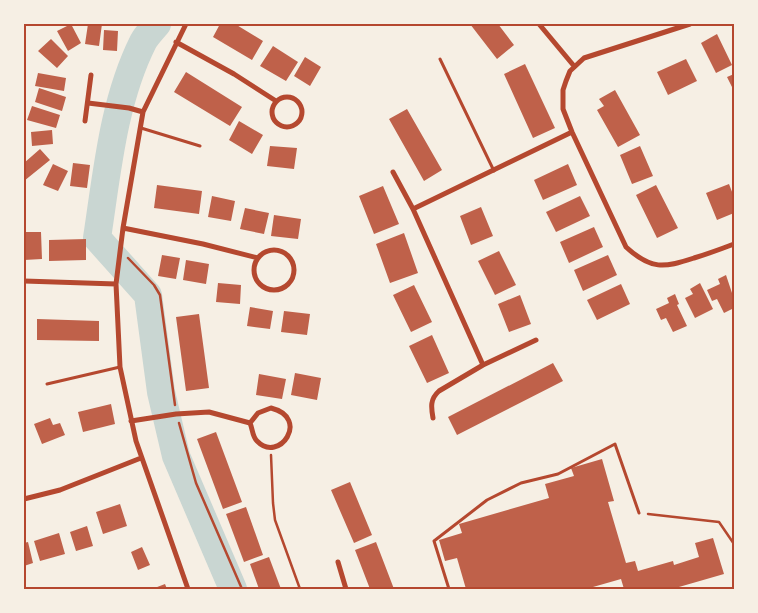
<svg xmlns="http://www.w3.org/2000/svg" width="758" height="613" viewBox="0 0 758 613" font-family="'Alegreya Sans',sans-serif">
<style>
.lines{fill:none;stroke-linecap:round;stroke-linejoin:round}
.river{stroke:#c9d6d2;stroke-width:28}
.building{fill:#bf614a}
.path{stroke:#b5482f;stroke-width:2.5}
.service{stroke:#b5482f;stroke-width:3}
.minor{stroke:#b5482f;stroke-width:5}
.neatline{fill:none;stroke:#b5482f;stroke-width:2}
</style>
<rect width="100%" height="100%" fill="#f6efe4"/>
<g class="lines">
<path class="river" d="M157 24C152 30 146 36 143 42 113 102 107 173 97 238L148 295 161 392 176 456 233 589"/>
</g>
<path class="building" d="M71 24 81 43 68 51 57 31Z
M88 24H102L99 46 85 44Z
M220 24H235L263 41 252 60 213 37Z
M470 24H498L514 45 497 59Z
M104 30 118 31 117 51 103 50Z
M717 34 732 65 716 73 701 43Z
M51 39 68 56 57 68 38 51Z
M273 46 298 62 286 81 260 66Z
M305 57 321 67 310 86 294 76Z
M686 59 697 81 668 95 657 72Z
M525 64 555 128 533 138 504 74Z
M186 72 242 107 230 126 174 92Z
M38 73 66 78 64 91 35 86Z
M734 74V86L732 87 727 77Z
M39 88 66 97 62 111 35 102Z
M615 90 640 135 618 147 597 110 604 106 599 99Z
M32 106 60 115 56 128 27 120Z
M407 109 442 170 424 181 389 119Z
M239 121 263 135 252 154 229 140Z
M52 130 53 144 32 146 31 132Z
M270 146 297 148 294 169 267 166Z
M640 146 653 176 632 184 620 155Z
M40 149 50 160 24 181V163Z
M73 163 90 165 87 188 70 186Z
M53 164 68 171 58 191 43 185Z
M568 164 577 185 543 200 534 180Z
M729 184 734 197V213L717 220 706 193Z
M157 185 202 191 199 214 154 208Z
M656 185 678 228 657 238 636 195Z
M383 186 399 224 374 234 359 196Z
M212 196 235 201 231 221 208 217Z
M580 196 590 216 556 232 546 212Z
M481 207 493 236 471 245 460 216Z
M245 208 269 213 264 234 240 229Z
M274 215 301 219 298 239 271 236Z
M594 227 603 247 569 263 560 242Z
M24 232H41L42 259 24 260Z
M404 233 418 273 390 283 376 244Z
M86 239V260L49 261V240Z
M499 251 516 285 495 295 478 261Z
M162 255 180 258 176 279 158 276Z
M608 255 617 275 583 291 574 270Z
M186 260 209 264 206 284 183 280Z
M726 275 734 299V308L724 313 717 299 712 301 707 290 720 284 718 279Z
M218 283 241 285 240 304 216 302Z
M700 283 713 309 695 318 685 298 693 294 690 289Z
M621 284 630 304 597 320 587 300Z
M414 285 432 322 411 332 393 295Z
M675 294 679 304 677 305 687 326 673 332 666 318 661 320 656 309 669 303 667 298Z
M520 295 531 324 509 332 498 304Z
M250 307 273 311 270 329 247 326Z
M284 311 310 314 307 335 281 332Z
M199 314 209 388 186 391 176 317Z
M37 319 99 321V341L37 340Z
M432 335 449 373 427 383 409 346Z
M553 363 563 381 457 435 448 417Z
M295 373 321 378 317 400 291 395Z
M259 374 286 379 282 399 256 395Z
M111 404 115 424 83 432 78 412Z
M50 418 53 425 60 423 65 435 42 444 34 424Z
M216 432 242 502 223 509 197 439Z
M602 459 614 501 608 502 626 563 635 561 638 571 673 561 674 565 699 557 695 543 713 538 724 574 672 589H624L621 579 586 589H466L457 558 445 561 439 540 462 533 459 524 549 498 545 484 574 476 571 468Z
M350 482 372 535 354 543 331 490Z
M120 504 127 526 103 534 96 512Z
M246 507 263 555 244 562 226 514Z
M87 526 93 546 76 551 70 532Z
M59 533 65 554 40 561 34 541Z
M28 542 33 563 24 566V543Z
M376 542 394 589H370L355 550Z
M142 547 150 565 138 570 131 552Z
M269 557 281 589H259L250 564Z
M165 584 167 589H152Z"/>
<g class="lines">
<path class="path" d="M128 258 154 285 160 295 175 405
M179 423 196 483 242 589
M271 455 273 503 275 520 300 589
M648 514 719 522 734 544"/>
<path class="service" d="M440 59 494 171
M141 128 200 146
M47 384 120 367
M449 589 434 541 487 500 521 483 558 474 615 444 639 513"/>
<path class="minor" d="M186 24 143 112 123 228 116 284 120 367 136 441 188 589
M539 24 574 66
M690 24 584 58 570 71 566 81 563 90V109L572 132 626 247C651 270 664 268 694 258 707 254 721 249 734 244
M176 42 234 74 276 101
M272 112a15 15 0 1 1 30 0a15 15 0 1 1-30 0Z
M88 103 129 108 143 112
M85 121 91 75
M393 172 413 209
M123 228 203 244 258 258
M254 270a20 20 0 1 1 40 0a20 20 0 1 1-40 0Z
M24 281 116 284
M483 365 413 209 572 132
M271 408C311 418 279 464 257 441 252 436 253 430 250 423L258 413Z
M433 418C431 407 430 399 439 391L483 365 536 340
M131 421 176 414 209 412 250 423
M24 499 60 490 141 458
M338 562 346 589"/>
</g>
<rect width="758" height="613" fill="none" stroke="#f6efe4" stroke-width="50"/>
<rect x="25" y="25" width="708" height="563" class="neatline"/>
</svg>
